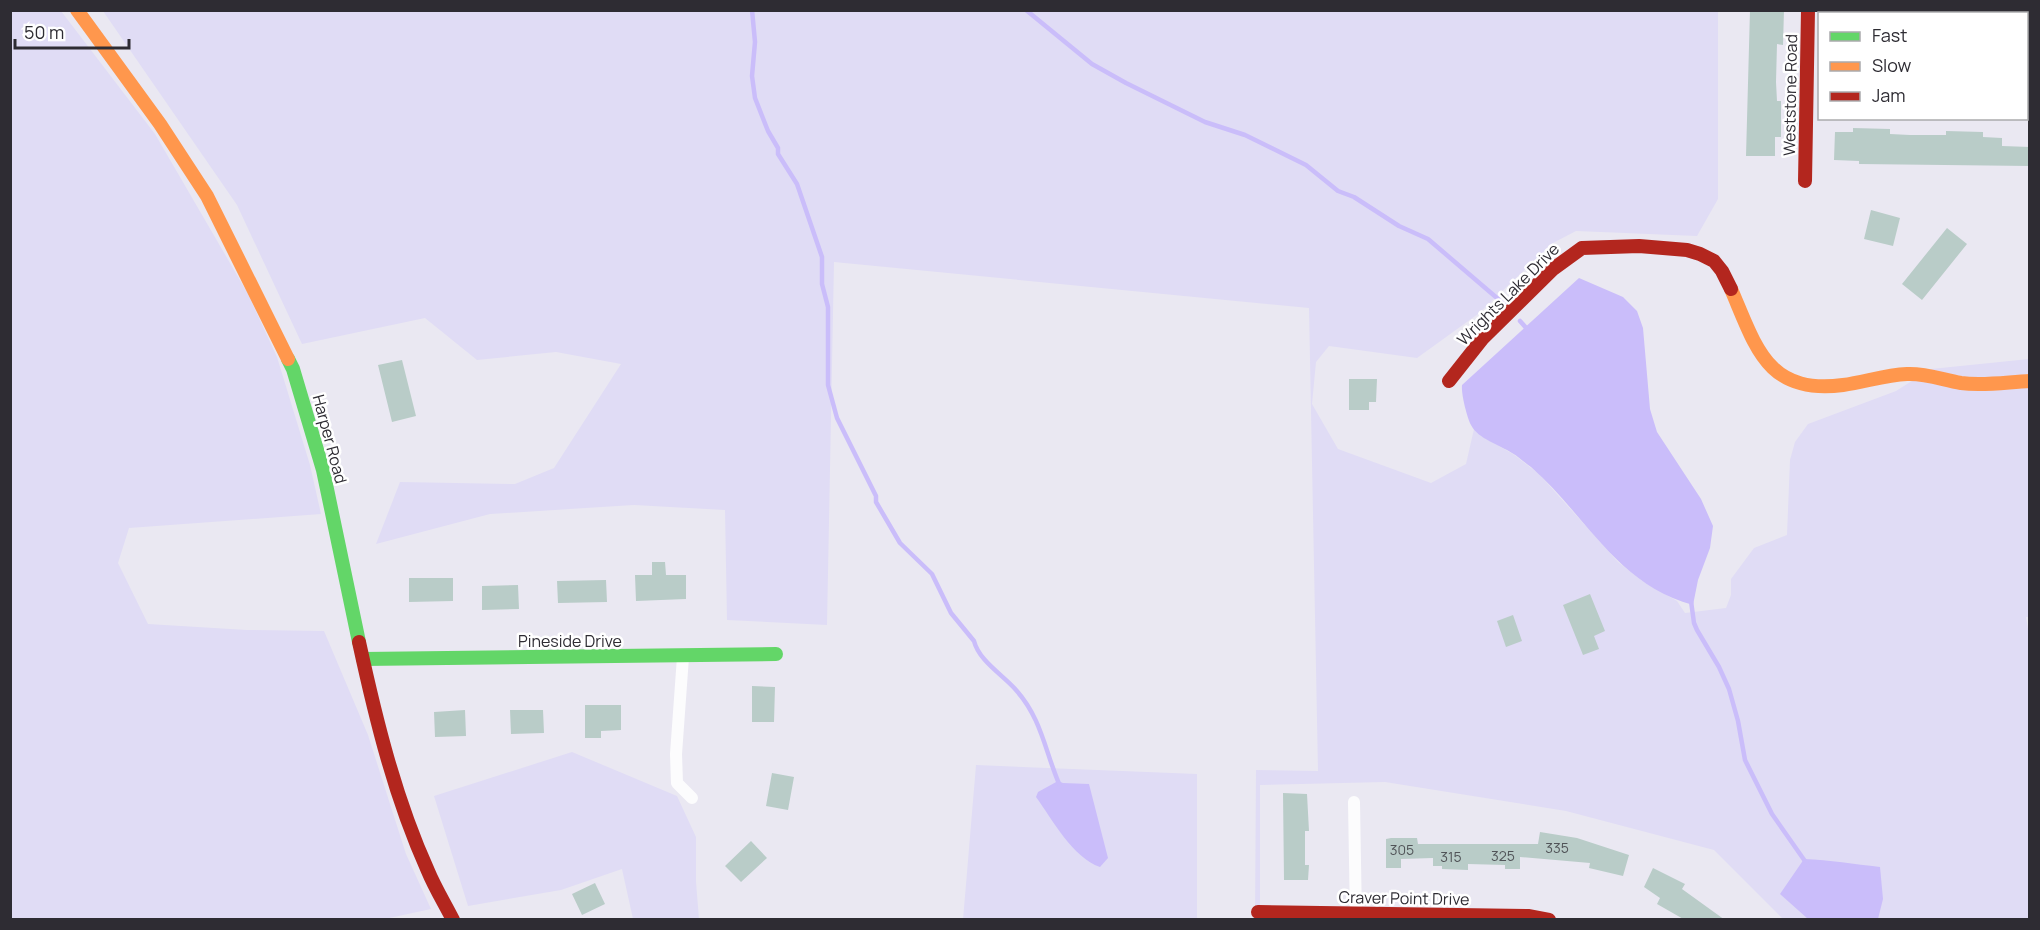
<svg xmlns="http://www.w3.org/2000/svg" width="2040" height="930" viewBox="0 0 2040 930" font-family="Manrope,sans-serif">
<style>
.green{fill:#e0dcf5}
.water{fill:#cabdfa}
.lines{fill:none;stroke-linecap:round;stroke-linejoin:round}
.stream{stroke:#cabdfa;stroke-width:4.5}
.building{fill:#b9ccc8}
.street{stroke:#fcfcfd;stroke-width:12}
.fast{stroke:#63d668;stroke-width:14}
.slow{stroke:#ff974d;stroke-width:14}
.jam{stroke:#b3261e;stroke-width:14}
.labels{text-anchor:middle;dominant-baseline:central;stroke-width:5;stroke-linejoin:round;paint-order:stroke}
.number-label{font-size:14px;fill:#515458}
.street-label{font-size:16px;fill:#2e2c33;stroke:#fff}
</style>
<rect width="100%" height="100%" fill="#eae8f2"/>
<path class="green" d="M10 11H61L155 134 248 294 277 357 310 465 321 514 129 528 118 563 148 624 247 630 324 631 368 735 406 854 431 909 380 920 11 919Z
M103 11H1718V199L1697 236 1576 231 1553 243 1478 314 1417 358 1329 346 1316 362 1312 404 1338 449 1431 483 1466 464 1474 429 1483 437 1513 454 1539 474 1618 562 1641 580 1677 601 1685 613 1726 608 1731 595V579L1754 548 1787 535 1790 460 1795 442 1808 424 1896 391 1931 369 2029 359 2030 617H2026L2030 641 2029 919H1783L1714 850 1566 811 1385 782 1260 785V919H1255L1256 770 1318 771 1309 308 834 262 827 625 727 620 725 510 634 505 490 514 376 544 400 482 515 484 554 468 621 364 556 352 477 360 425 318 302 344 237 205Z
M572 752 677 796 696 837V882L699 919H633L622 869 561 890 468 906 434 796Z
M976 765 1197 774V919L963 920Z"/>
<path class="water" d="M1579 278 1623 297 1637 311 1643 328 1650 409 1657 432 1701 499 1713 526 1710 548 1698 580 1693 605C1616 584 1586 515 1531 467 1525 463 1519 457 1512 453 1500 445 1478 439 1471 425 1467 417 1461 394 1462 385Z
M1058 781 1063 783 1089 784 1108 858 1100 867C1073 858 1052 819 1036 797L1038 792Z
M1804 859C1830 860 1854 864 1880 867L1883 899 1878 919H1808L1780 894Z"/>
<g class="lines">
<path class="stream" d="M752 10 755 42 752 76 755 98 768 131 778 148V154L797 184 822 257V284L828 307V385L837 418 876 496V502L900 543 932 574 951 613 974 641C979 661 1003 675 1016 690 1042 719 1045 752 1060 786
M1026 10 1092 64 1126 83 1205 122 1245 135 1306 165 1338 191 1354 197 1399 226 1428 239 1504 304
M1520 321 1528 330
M1691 601 1694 623 1697 630 1719 667 1729 689 1738 721 1745 760 1772 814 1807 864"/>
</g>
<path class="building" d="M1750 10H1784L1783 45 1777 44 1776 82 1777 101H1781V137H1775V156H1746Z
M1853 128 1890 129V134L1910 135H1946V131L1983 132V137L2002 138V146L2030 147V166L1859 164V161L1834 160 1835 132H1853Z
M1871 210 1900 218 1893 246 1864 239Z
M1947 228 1967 244 1922 300 1902 284Z
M402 360 416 416 392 422 378 365Z
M1349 379H1377L1376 402H1369V410H1349Z
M652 562H665L666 575H686V599L636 601 635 575H652Z
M409 578H453V601L409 602Z
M606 580 607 602 558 603 557 581Z
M518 585 519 609 482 610V586Z
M1590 594 1605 631 1594 636 1599 649 1583 655 1563 605Z
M1513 615 1522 641 1506 647 1497 621Z
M752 686 775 687 774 722H752Z
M585 705H621V730L601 731V738H585Z
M465 710 466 736 435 737 434 712Z
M510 710H543L544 733 511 734Z
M772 773 794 777 788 810 766 806Z
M1283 793 1307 794 1309 831H1305V865H1309L1308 880H1284Z
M1540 832 1577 838 1629 855 1623 876 1589 868 1590 863 1520 857V869H1505V865L1468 864V870L1442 869V866H1433V858L1401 859V868H1386V839L1391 838H1417L1418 844H1538Z
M751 841 767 858 741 882 725 866Z
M1653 868 1685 884 1682 889 1725 920H1685L1657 904 1660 898 1644 887Z
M595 883 605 904 582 915 572 894Z"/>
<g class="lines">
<path class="street" d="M2026 21H2030
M2026 110H2030
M683 657 676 754 677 783 692 798
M1354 802 1356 920"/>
<path class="fast" d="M288 359 293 369 323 470 359 642
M363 659 776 654"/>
<path class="slow" d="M77 10 160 124 207 196 288 359
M1731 289C1756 347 1767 395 1843 385 1865 382 1885 375 1907 374 1926 373 1943 380 1961 383 1984 386 2007 382 2030 381"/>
<path class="jam" d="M1805 181 1808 10
M1449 381 1483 338 1553 269 1582 248 1639 246 1687 250 1700 254 1714 261 1722 271 1731 289
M359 642C376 720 395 798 428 871 435 888 445 904 453 920
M1258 912 1528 916 1549 920"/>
</g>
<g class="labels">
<g class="number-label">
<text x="1557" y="847">335</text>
<text x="1402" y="849">305</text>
<text x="1503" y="855">325</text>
<text x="1451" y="856">315</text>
</g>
<g class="street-label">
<text transform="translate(1790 95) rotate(-89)">Weststone Road</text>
<text transform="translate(1508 294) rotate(-45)">Wrights Lake Drive</text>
<text transform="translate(330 439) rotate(75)">Harper Road</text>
<text x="570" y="641">Pineside Drive</text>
<text transform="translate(1404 898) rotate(1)">Craver Point Drive</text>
</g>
</g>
<rect width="2040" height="930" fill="none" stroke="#2e2c33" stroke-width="24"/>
<rect x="1818" y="12" width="210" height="108" fill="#ffffff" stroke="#ababad" stroke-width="1.5"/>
<rect x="1830" y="32" width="30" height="9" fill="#63d668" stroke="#ababad" stroke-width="1.5"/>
<text x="1872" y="42" font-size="18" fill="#2e2c33">Fast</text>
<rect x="1830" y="62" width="30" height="9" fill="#ff974d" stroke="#ababad" stroke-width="1.5"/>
<text x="1872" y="72" font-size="18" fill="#2e2c33">Slow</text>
<rect x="1830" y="92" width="30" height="9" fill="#b3261e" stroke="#ababad" stroke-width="1.5"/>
<text x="1872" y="102" font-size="18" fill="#2e2c33">Jam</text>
<path d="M15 39v9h114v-9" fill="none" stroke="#2e2c33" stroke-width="3"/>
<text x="24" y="39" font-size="18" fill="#2e2c33" stroke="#ffffff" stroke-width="4.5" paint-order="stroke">50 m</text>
</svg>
